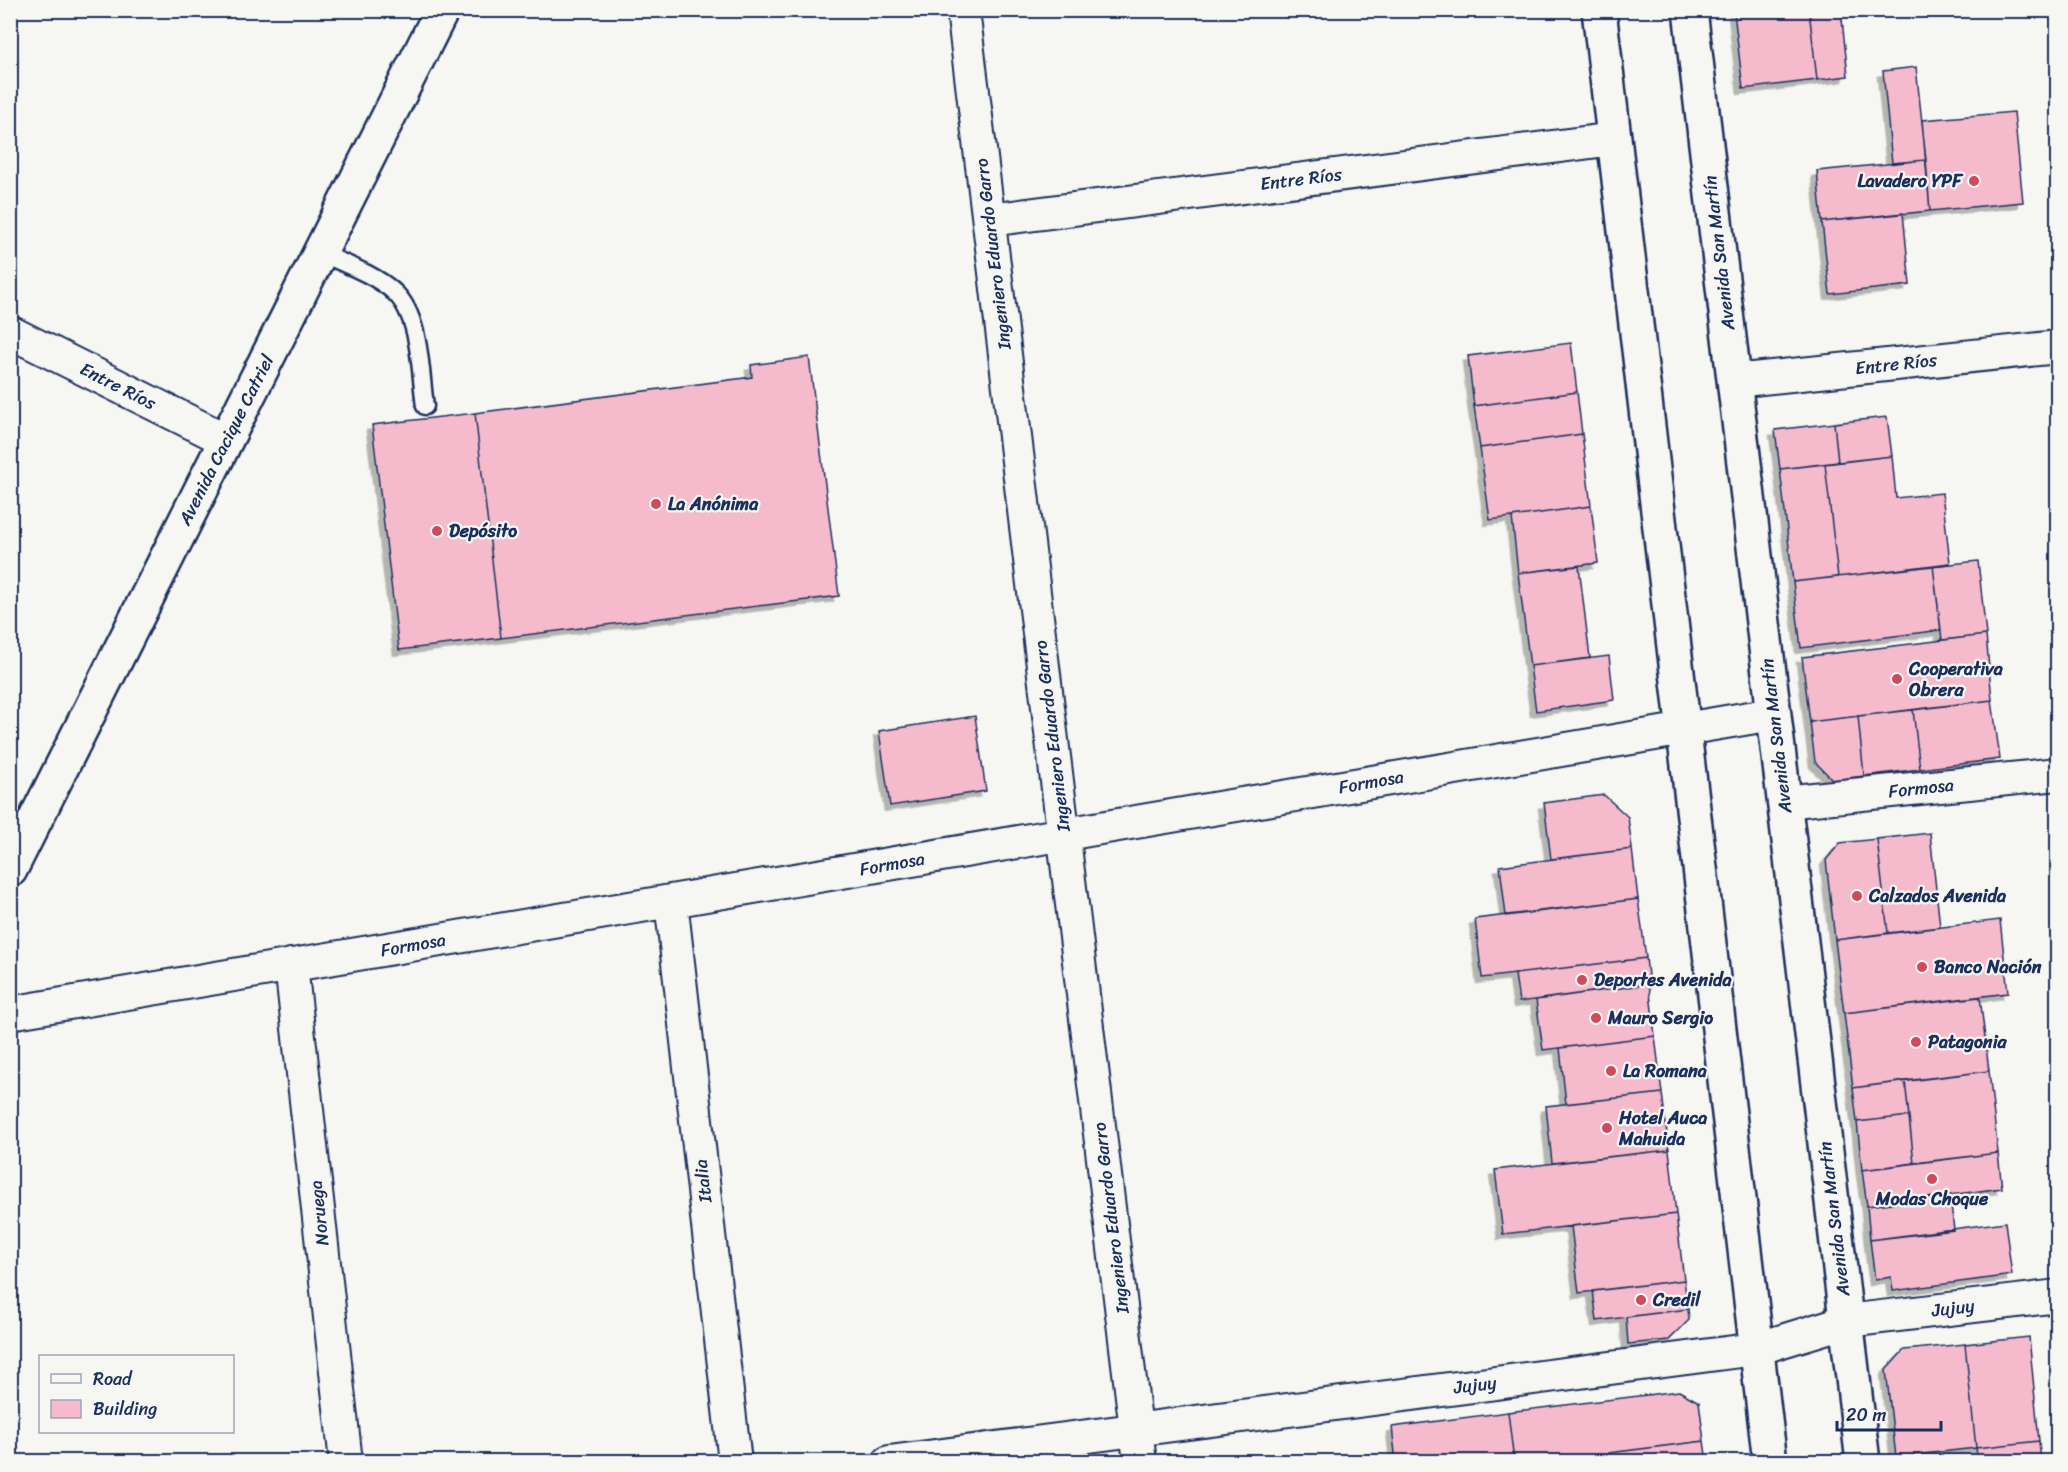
<svg xmlns="http://www.w3.org/2000/svg" width="2068" height="1472" viewBox="0 0 2068 1472" font-family="Sriracha,sans-serif">
<style>
.building{fill:#f5bbcd;stroke:#1b2f5e;stroke-width:1.5;filter:url(#shadow)}
.lines{fill:none;stroke-linecap:round;stroke-linejoin:round}
.service-casing{stroke:#1b2f5e;stroke-width:21}
.minor-casing{stroke:#1b2f5e;stroke-width:36}
.tertiary-casing{stroke:#1b2f5e;stroke-width:38}
.secondary-casing{stroke:#1b2f5e;stroke-width:38}
.service{stroke:#f6f6f2;stroke-width:16}
.minor{stroke:#f6f6f2;stroke-width:32}
.tertiary{stroke:#f6f6f2;stroke-width:33}
.secondary{stroke:#f6f6f2;stroke-width:33}
.poi-dot{fill:#d1495b;stroke:#f6f6f2;stroke-width:2}
.labels{text-anchor:middle;dominant-baseline:central;stroke-width:4.5;stroke-linejoin:round;paint-order:stroke}
.street-label{font-size:18px;fill:#1b2f5e;stroke:#f6f6f2}
.poi-label{font-size:18px;font-weight:bold;fill:#1b2f5e;stroke:#f6f6f2;text-anchor:start}
</style>
<defs>
<filter id="shadow"><feDropShadow dx="-5.5" dy="5.5" stdDeviation="0" flood-color="#0004"/></filter>
</defs>
<rect width="100%" height="100%" fill="#f6f6f2"/>
<filter id="ink" filterUnits="userSpaceOnUse"><feTurbulence type="fractalNoise" baseFrequency=".0167" numOctaves="2"/><feDisplacementMap in="SourceGraphic" scale="12" xChannelSelector="R" yChannelSelector="G"/><feConvolveMatrix kernelMatrix="1 2 1 2 8 2 1 2 1" color-interpolation-filters="sRGB"/></filter>
<g filter="url(#ink)">
<path class="building" d="M1735 10H1809L1817 80 1743 89 1734 12Z
M1809 10H1841L1848 76 1817 80Z
M1916 67 1926 160 1892 163 1883 71Z
M2014 112 2023 202 1930 211 1922 120Z
M1926 160 1930 211 1822 222 1817 171Z
M1903 213 1910 285 1830 294 1822 222Z
M1571 343 1577 392 1474 406 1468 356Z
M809 357 839 596 501 638 475 413 752 377 751 365Z
M1577 392 1582 434 1480 448 1474 406Z
M475 413 501 638 399 650 372 425Z
M1887 417 1892 456 1838 462 1834 423Z
M1834 423 1838 462 1780 469 1775 430Z
M1582 434 1591 506 1490 520 1480 448Z
M1892 456 1896 498 1942 493 1950 563 1838 577 1825 464Z
M1825 464 1838 577 1793 582 1780 469Z
M1591 506 1598 563 1518 573 1512 517Z
M1978 561 1986 635 1942 640 1933 566Z
M1579 566 1590 658 1530 666 1518 573Z
M1933 566 1941 630 1801 648 1793 582Z
M1986 635 1992 700 1810 722 1802 657Z
M1609 656 1614 700 1536 711 1530 666Z
M1992 700 2000 759 1920 769 1913 710Z
M1913 710 1920 769 1864 776 1858 716Z
M975 716 986 791 890 806 879 731Z
M1858 716 1864 776 1833 780 1815 762 1810 722Z
M1604 795 1628 817 1632 849 1551 859 1544 803Z
M1930 833 1940 927 1888 933 1877 839Z
M1877 839 1888 933 1835 940 1826 860 1840 843Z
M1632 849 1638 899 1506 916 1500 866Z
M1638 899 1646 958 1482 978 1475 919Z
M2000 920 2008 993 1844 1013 1835 940Z
M1646 958 1649 984 1519 1002 1515 974Z
M1649 984 1655 1036 1543 1050 1536 1000Z
M1980 997 1989 1071 1853 1088 1844 1013Z
M1655 1036 1662 1093 1566 1104 1560 1048Z
M1989 1071 1998 1153 1914 1163 1905 1081Z
M1905 1081 1909 1116 1857 1122 1853 1088Z
M1662 1093 1669 1150 1552 1163 1546 1106Z
M1909 1116 1914 1163 1862 1170 1857 1122Z
M1669 1150 1676 1214 1503 1234 1495 1170Z
M1998 1153 2002 1188 1867 1206 1862 1170Z
M1950 1196 1954 1230 1870 1240 1867 1206Z
M1676 1214 1684 1280 1579 1293 1571 1226Z
M2005 1222 2012 1275 1893 1291 1891 1277 1875 1280 1870 1240Z
M1684 1280 1688 1309 1597 1321 1593 1291Z
M1688 1309 1689 1320 1669 1340 1628 1344 1626 1317Z
M2029 1337 2039 1441 1976 1448 1965 1344Z
M1965 1344 1976 1448 1896 1457 1886 1370 1904 1350Z
M1679 1391 1699 1402 1704 1441 1609 1453 1610 1462H1514L1508 1412Z
M1508 1412 1514 1462H1396L1392 1427Z
M1704 1441 1707 1462H1610L1609 1453Z
M2039 1441 2041 1462H1978L1976 1448Z"/>
<g class="lines">
<defs>
<path id="service" d="M321 253C343 263 376 275 394 292 421 316 420 372 425 406"/>
<path id="minor" d="M963 10 1140 1462
M989 220 1614 139
M10 332 226 440
M1734 381 2058 347
M1784 802 2058 774
M671 901 735 1462
M291 965 346 1462
M10 1013 1773 714
M889 1462 1756 1349 1847 1321 2058 1296"/>
<path id="tertiary" d="M10 870 442 10"/>
<path id="secondary" d="M1599 10 1770 1462
M1690 10 1863 1462"/>
</defs>
<use href="#service" class="service-casing"/>
<use href="#minor" class="minor-casing"/>
<use href="#tertiary" class="tertiary-casing"/>
<use href="#secondary" class="secondary-casing"/>
<use href="#service" class="service"/>
<use href="#minor" class="minor"/>
<use href="#tertiary" class="tertiary"/>
<use href="#secondary" class="secondary"/>
</g>
</g>
<g class="poi-dot">
<circle cx="1974" cy="181" r="6"/>
<circle cx="656" cy="504" r="6"/>
<circle cx="437" cy="531" r="6"/>
<circle cx="1897" cy="679" r="6"/>
<circle cx="1857" cy="896" r="6"/>
<circle cx="1922" cy="967" r="6"/>
<circle cx="1582" cy="980" r="6"/>
<circle cx="1596" cy="1018" r="6"/>
<circle cx="1916" cy="1042" r="6"/>
<circle cx="1611" cy="1071" r="6"/>
<circle cx="1607" cy="1128" r="6"/>
<circle cx="1932" cy="1179" r="6"/>
<circle cx="1641" cy="1300" r="6"/>
</g>
<g class="labels">
<g class="street-label">
<text transform="translate(1301 179) rotate(-7)">Entre Ríos</text>
<text transform="translate(1719 253) rotate(-97)">Avenida San Martín</text>
<text transform="translate(993 254) rotate(-97)">Ingeniero Eduardo Garro</text>
<text transform="translate(1896 364) rotate(-6)">Entre Ríos</text>
<text transform="translate(118 386) rotate(27)">Entre Ríos</text>
<text transform="translate(226 440) rotate(-63)">Avenida Cacique Catriel</text>
<text transform="translate(1052 736) rotate(-97)">Ingeniero Eduardo Garro</text>
<text transform="translate(1776 736) rotate(-97)">Avenida San Martín</text>
<text transform="translate(1371 782) rotate(-10)">Formosa</text>
<text transform="translate(1921 788) rotate(-6)">Formosa</text>
<text transform="translate(892 864) rotate(-10)">Formosa</text>
<text transform="translate(413 945) rotate(-10)">Formosa</text>
<text transform="translate(703 1181) rotate(-97)">Italia</text>
<text transform="translate(319 1213) rotate(-96)">Noruega</text>
<text transform="translate(1111 1218) rotate(-97)">Ingeniero Eduardo Garro</text>
<text transform="translate(1834 1219) rotate(-97)">Avenida San Martín</text>
<text transform="translate(1953 1308) rotate(-7)">Jujuy</text>
<text transform="translate(1475 1385) rotate(-7)">Jujuy</text>
</g>
<g class="poi-label">
<text x="1962" y="181" text-anchor="end">Lavadero YPF</text>
<text x="668" y="504">La Anónima</text>
<text x="449" y="531">Depósito</text>
<text x="1909" y="669">Cooperativa<tspan x="1909" dy="21">Obrera</tspan></text>
<text x="1869" y="896">Calzados Avenida</text>
<text x="1934" y="967">Banco Nación</text>
<text x="1594" y="980">Deportes Avenida</text>
<text x="1608" y="1018">Mauro Sergio</text>
<text x="1928" y="1042">Patagonia</text>
<text x="1623" y="1071">La Romana</text>
<text x="1619" y="1118">Hotel Auca<tspan x="1619" dy="21">Mahuida</tspan></text>
<text x="1932" y="1199" text-anchor="middle">Modas Choque</text>
<text x="1653" y="1300">Credil</text>
</g>
</g>
<rect width="2068" height="1472" fill="none" stroke="#f6f6f2" stroke-width="36"/>
<rect x="18" y="18" width="2032" height="1436" fill="none" stroke="#1b2f5e" stroke-width="2" filter="url(#ink)"/>
<rect x="39" y="1355" width="195" height="78" fill="#f6f6f2" stroke="#9ea6b7" stroke-width="1.5"/>
<rect x="51" y="1374" width="30" height="9" fill="#f6f6f2" stroke="#9ea6b7" stroke-width="1.5"/>
<text x="93" y="1385" font-size="18" fill="#1b2f5e">Road</text>
<rect x="51" y="1400" width="30" height="18" fill="#f5bbcd" stroke="#9ea6b7" stroke-width="1.5"/>
<text x="93" y="1415" font-size="18" fill="#1b2f5e">Building</text>
<path d="M1837 1421v9h104v-9" fill="none" stroke="#1b2f5e" stroke-width="3"/>
<text x="1846" y="1421" font-size="18" fill="#1b2f5e" stroke="#f6f6f2" stroke-width="4.5" paint-order="stroke">20 m</text>
</svg>
